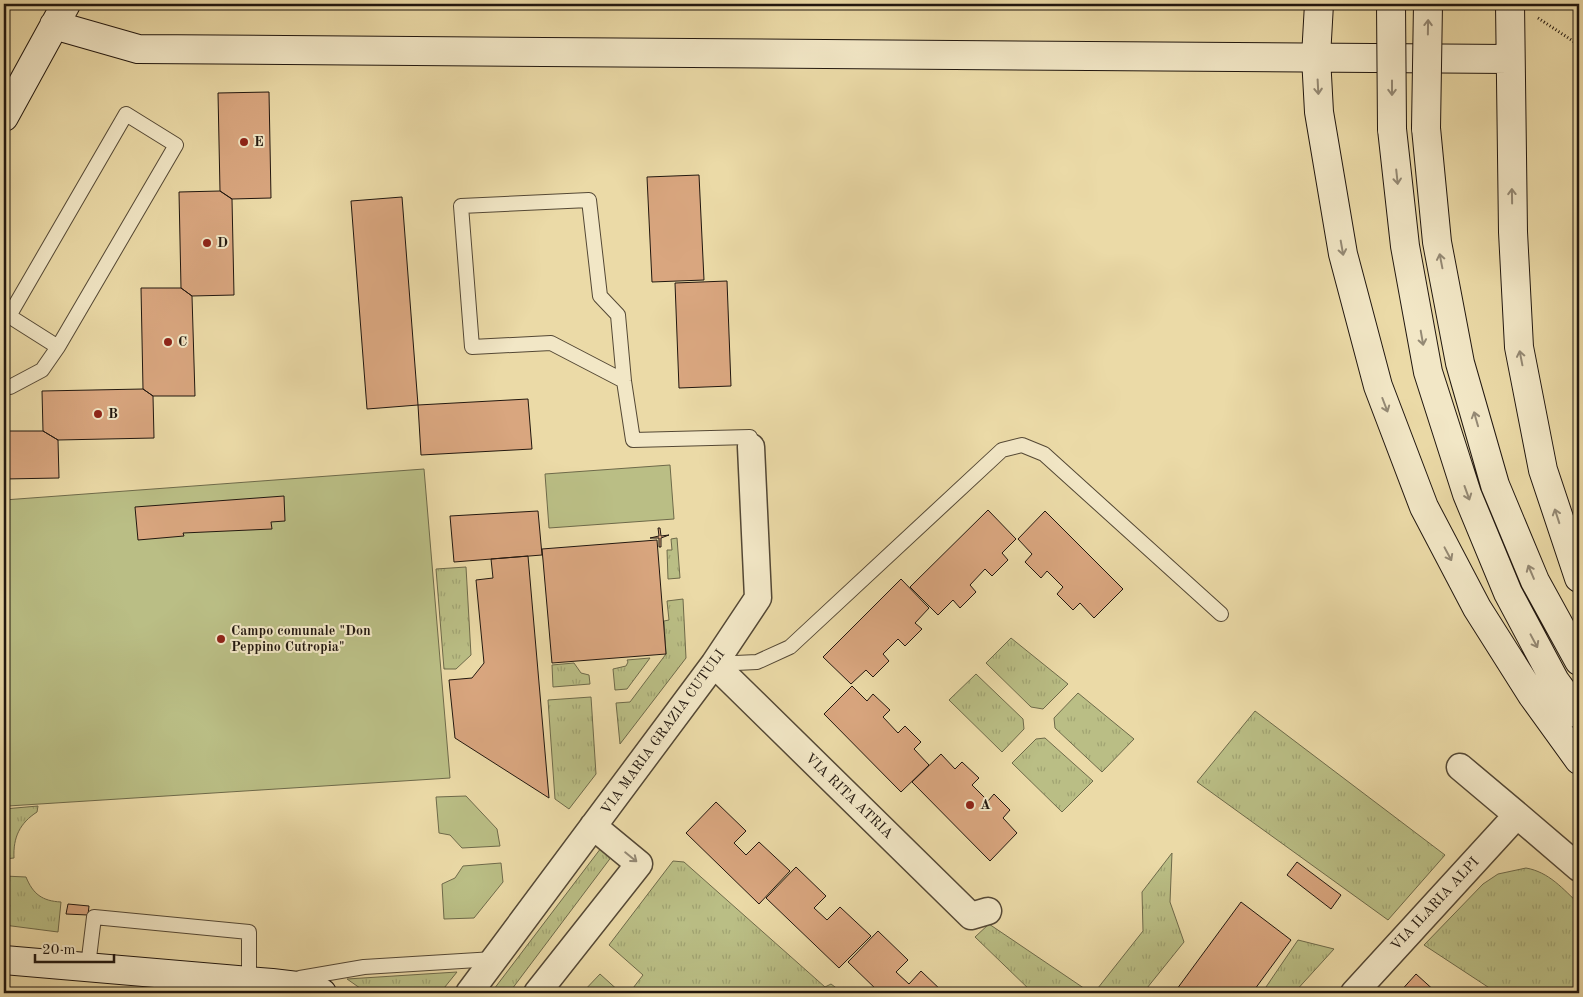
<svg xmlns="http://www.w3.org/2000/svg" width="1583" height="997" viewBox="0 0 1583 997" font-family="'Old Standard TT',serif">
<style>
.grass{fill:url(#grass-tufts);stroke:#6e6a4a}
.park{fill:#babe85;stroke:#6e6a4a}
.building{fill:#d9a67f;stroke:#21170f}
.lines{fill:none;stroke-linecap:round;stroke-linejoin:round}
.lane-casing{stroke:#544835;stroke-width:16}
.street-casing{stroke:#544835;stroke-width:29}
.secondary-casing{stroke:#21170f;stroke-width:30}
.path{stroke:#21170f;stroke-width:3;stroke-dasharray:1 2.5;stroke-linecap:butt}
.lane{stroke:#f2e7c6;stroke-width:14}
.street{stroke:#f2e7c6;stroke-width:26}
.secondary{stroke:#f2e7c6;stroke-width:28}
.secondary-bridge-casing{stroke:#21170f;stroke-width:30;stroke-linecap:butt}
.secondary-bridge{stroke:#f2e7c6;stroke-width:28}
.oneway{stroke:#948974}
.poi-dot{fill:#8f2418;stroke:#f2e7c6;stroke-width:2}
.labels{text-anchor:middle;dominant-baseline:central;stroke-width:4;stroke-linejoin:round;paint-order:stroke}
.poi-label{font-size:14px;font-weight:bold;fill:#21170f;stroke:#f2e7c6;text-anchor:start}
.street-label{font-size:14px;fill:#21170f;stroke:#f2e7c6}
</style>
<defs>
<pattern id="grass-tufts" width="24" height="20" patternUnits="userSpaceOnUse" patternTransform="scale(1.25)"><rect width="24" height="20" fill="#babe85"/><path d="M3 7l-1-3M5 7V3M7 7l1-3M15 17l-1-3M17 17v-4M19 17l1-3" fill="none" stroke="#a0a372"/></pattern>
</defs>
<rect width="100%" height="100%" fill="#ebdaa7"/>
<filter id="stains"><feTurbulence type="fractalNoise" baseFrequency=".004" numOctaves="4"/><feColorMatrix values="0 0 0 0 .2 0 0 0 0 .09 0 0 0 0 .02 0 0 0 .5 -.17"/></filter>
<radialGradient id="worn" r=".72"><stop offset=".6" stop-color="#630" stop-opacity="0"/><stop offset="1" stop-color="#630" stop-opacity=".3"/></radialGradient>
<path class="grass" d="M677 538 680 578 668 579 667 550H672L671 539Z
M466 567 471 655 456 669H444L436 569Z
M683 599 686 658 620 744 616 703 630 702 666 654 664 621 669 620 667 601Z
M1011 638 1068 684 1043 709 1031 707 986 663Z
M650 658 627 689 615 690 613 669 626 666 628 662 627 660Z
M574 663 581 673 589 675 590 684 553 687 552 665Z
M976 674 1023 719 1024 729 1002 752 949 700Z
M1078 693 1134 739 1102 772 1055 728 1054 718Z
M591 697 596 774 569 809 555 799 548 700Z
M1255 711 1445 855 1388 920 1197 782Z
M1045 738 1093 781 1062 812 1012 763 1036 739Z
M38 806 37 812C20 823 13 837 14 858L4 859V809Z
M601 848 612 856 509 993H491Z
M1172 853 1170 902 1184 942 1143 993H1094L1143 931 1142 892Z
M673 861 684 862 825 987 831 984 843 993H631L630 992 643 975 609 945Z
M1526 868C1549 872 1563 889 1579 904V993H1497L1424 945 1483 884 1498 874Z
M4 876 26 877C33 894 42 901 61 902L58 932 4 925Z
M989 924 1091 993H1033L975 937Z
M1298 940 1334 949 1294 993H1273L1266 987Z
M457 972 440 993H367L347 979Z"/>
<path class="park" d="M670 465 674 519 549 528 545 474Z
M424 469 450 778 8 806 4 788V500Z
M466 796 497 829 500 846 462 848 450 835 439 833 436 797Z
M501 863 503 882 474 918 444 919 442 884 455 878 463 866Z
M600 974 621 993H582Z"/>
<path class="building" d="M269 92 271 198 232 199 220 191 218 93Z
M699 175 704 280 652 282 647 177Z
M220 191 232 199 234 295 192 296 181 288 179 192Z
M402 197 418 405 367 409 351 201Z
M727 281 731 386 679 388 675 283Z
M141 288H181L192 296 195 396H153L143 389Z
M143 389 153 396 154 438 58 440 43 431 42 391Z
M528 399 532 449 421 455 418 405Z
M4 431H43L58 440 59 478 4 479Z
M284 496 285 521 271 522 272 529 183 533 184 536 138 540 135 507Z
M988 510 1016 539 1002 553 1008 560 992 576 985 569 970 585 976 592 960 608 953 600 938 615 910 587Z
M538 511 542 555 454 562 450 516Z
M1045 511 1123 589 1094 618 1080 603 1073 610 1057 594 1063 587 1047 571 1041 578 1025 562 1032 554 1018 539Z
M658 528H660L661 536 669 535 661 538V547H659V538H650L659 536Z
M657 540 666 654 552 663 542 549Z
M528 556 549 798 455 738 449 680 472 678 484 663 476 580 493 578 491 559Z
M901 579 929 608 915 623 922 629 905 646 898 639 883 654 889 661 873 677 866 670 851 684 823 657Z
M852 686 867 701 873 694 890 710 883 717 898 733 905 726 921 742 914 749 929 765 901 792 824 714Z
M941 754 955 769 962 762 979 778 972 785 988 801 994 794 1010 810 1003 818 1017 833 990 861 912 782Z
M716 802 746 831 734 843 746 855 759 842 790 871 759 904 686 833Z
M1297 862 1341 895 1331 909 1287 875Z
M796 867 826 896 814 908 827 920 840 907 871 936 839 968 766 898Z
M1241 902 1291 940 1252 993H1174Z
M68 904 89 906 88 915 66 914Z
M878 931 908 960 896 972 909 984 921 971 944 993H880L848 962Z
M1416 974 1437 993H1399Z"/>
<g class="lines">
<defs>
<path id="lane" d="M624 381 551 343 472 347 461 206 589 200 600 296 618 315 624 381 633 440 750 437 751 447
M4 387H10L42 370 58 347 176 145 126 114 9 316 58 347
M714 664 757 662 790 647 1002 450 1022 445 1044 454 1221 614
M88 966 94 917 249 932V981
M300 978 364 967 494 959"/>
<path id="street" d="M714 664 971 916 988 911
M1460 767 1517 815
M469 993 714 664 758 598 751 447
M537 993 639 864 593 826
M1354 993 1517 815 1579 868"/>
<path id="secondary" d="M1319 4 1316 57 1319 112 1343 254 1378 386 1424 507 1477 608 1532 695 1579 760
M1510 4 1513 232 1519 347 1543 470 1579 578
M54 25 138 49 1509 59
M4 117 66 4
M1426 128 1437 242 1460 363 1495 485 1535 581 1579 661
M1392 129 1405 246 1428 372 1467 494 1508 593 1555 681 1579 714
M4 960 272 983 314 988 322 993"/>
</defs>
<use href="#lane" class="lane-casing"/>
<use href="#street" class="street-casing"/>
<use href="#secondary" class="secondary-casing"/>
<path class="path" d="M1538 18 1579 45"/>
<use href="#lane" class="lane"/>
<use href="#street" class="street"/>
<use href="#secondary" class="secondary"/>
<defs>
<path id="secondary-bridge" d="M1391 4 1392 129
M1426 128 1428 4"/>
</defs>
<use href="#secondary-bridge" class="secondary-bridge-casing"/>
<use href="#secondary-bridge" class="secondary-bridge"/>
</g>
<defs><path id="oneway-shaft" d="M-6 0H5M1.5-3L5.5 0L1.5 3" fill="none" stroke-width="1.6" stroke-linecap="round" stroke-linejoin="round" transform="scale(1.25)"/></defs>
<g class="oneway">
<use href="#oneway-shaft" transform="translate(1428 27) rotate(-89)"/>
<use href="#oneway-shaft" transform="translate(1318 87) rotate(87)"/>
<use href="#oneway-shaft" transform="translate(1392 88) rotate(90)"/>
<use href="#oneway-shaft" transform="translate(1397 177) rotate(84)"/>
<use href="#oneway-shaft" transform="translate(1512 196) rotate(-91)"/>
<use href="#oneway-shaft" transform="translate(1342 248) rotate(80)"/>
<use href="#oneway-shaft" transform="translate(1441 261) rotate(-101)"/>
<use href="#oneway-shaft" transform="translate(1422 338) rotate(80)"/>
<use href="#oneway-shaft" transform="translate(1521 358) rotate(-101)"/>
<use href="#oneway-shaft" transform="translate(1385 405) rotate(69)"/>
<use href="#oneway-shaft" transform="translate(1476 419) rotate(-106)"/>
<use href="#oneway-shaft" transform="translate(1467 493) rotate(70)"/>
<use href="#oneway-shaft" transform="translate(1557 516) rotate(-108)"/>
<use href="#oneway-shaft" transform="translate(1448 554) rotate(62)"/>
<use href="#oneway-shaft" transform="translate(1531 572) rotate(-113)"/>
<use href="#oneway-shaft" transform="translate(1534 641) rotate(62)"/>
<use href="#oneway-shaft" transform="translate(631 857) rotate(39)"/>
</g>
<g class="poi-dot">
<circle cx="244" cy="142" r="5"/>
<circle cx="207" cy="243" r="5"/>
<circle cx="168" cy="342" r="5"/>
<circle cx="98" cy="414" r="5"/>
<circle cx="221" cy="639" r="5"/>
<circle cx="970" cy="805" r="5"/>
</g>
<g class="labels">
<g class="poi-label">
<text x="254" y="142">E</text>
<text x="217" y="243">D</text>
<text x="178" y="342">C</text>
<text x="108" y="414">B</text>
<text x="231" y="631">Campo comunale "Don<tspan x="231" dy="16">Peppino Cutropia"</tspan></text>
<text x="980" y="805">A</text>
</g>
<g class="street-label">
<text transform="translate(663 732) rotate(-54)">VIA MARIA GRAZIA CUTULI</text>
<text transform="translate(849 796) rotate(44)">VIA RITA ATRIA</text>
<text transform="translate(1435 904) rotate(-47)">VIA ILARIA ALPI</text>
</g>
</g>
<rect width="1583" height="997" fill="none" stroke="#ebdaa7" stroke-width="20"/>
<rect x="5" y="5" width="1573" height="987" fill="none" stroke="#21170f" stroke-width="2.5"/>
<rect x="10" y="10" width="1563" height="977" fill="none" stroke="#21170f"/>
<path d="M35 954v8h79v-8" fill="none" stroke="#21170f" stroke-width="2.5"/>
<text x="42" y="954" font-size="15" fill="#21170f" stroke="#f2e7c6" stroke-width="4" paint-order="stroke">20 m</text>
<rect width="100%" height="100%" filter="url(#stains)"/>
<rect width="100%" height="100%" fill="url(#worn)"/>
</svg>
